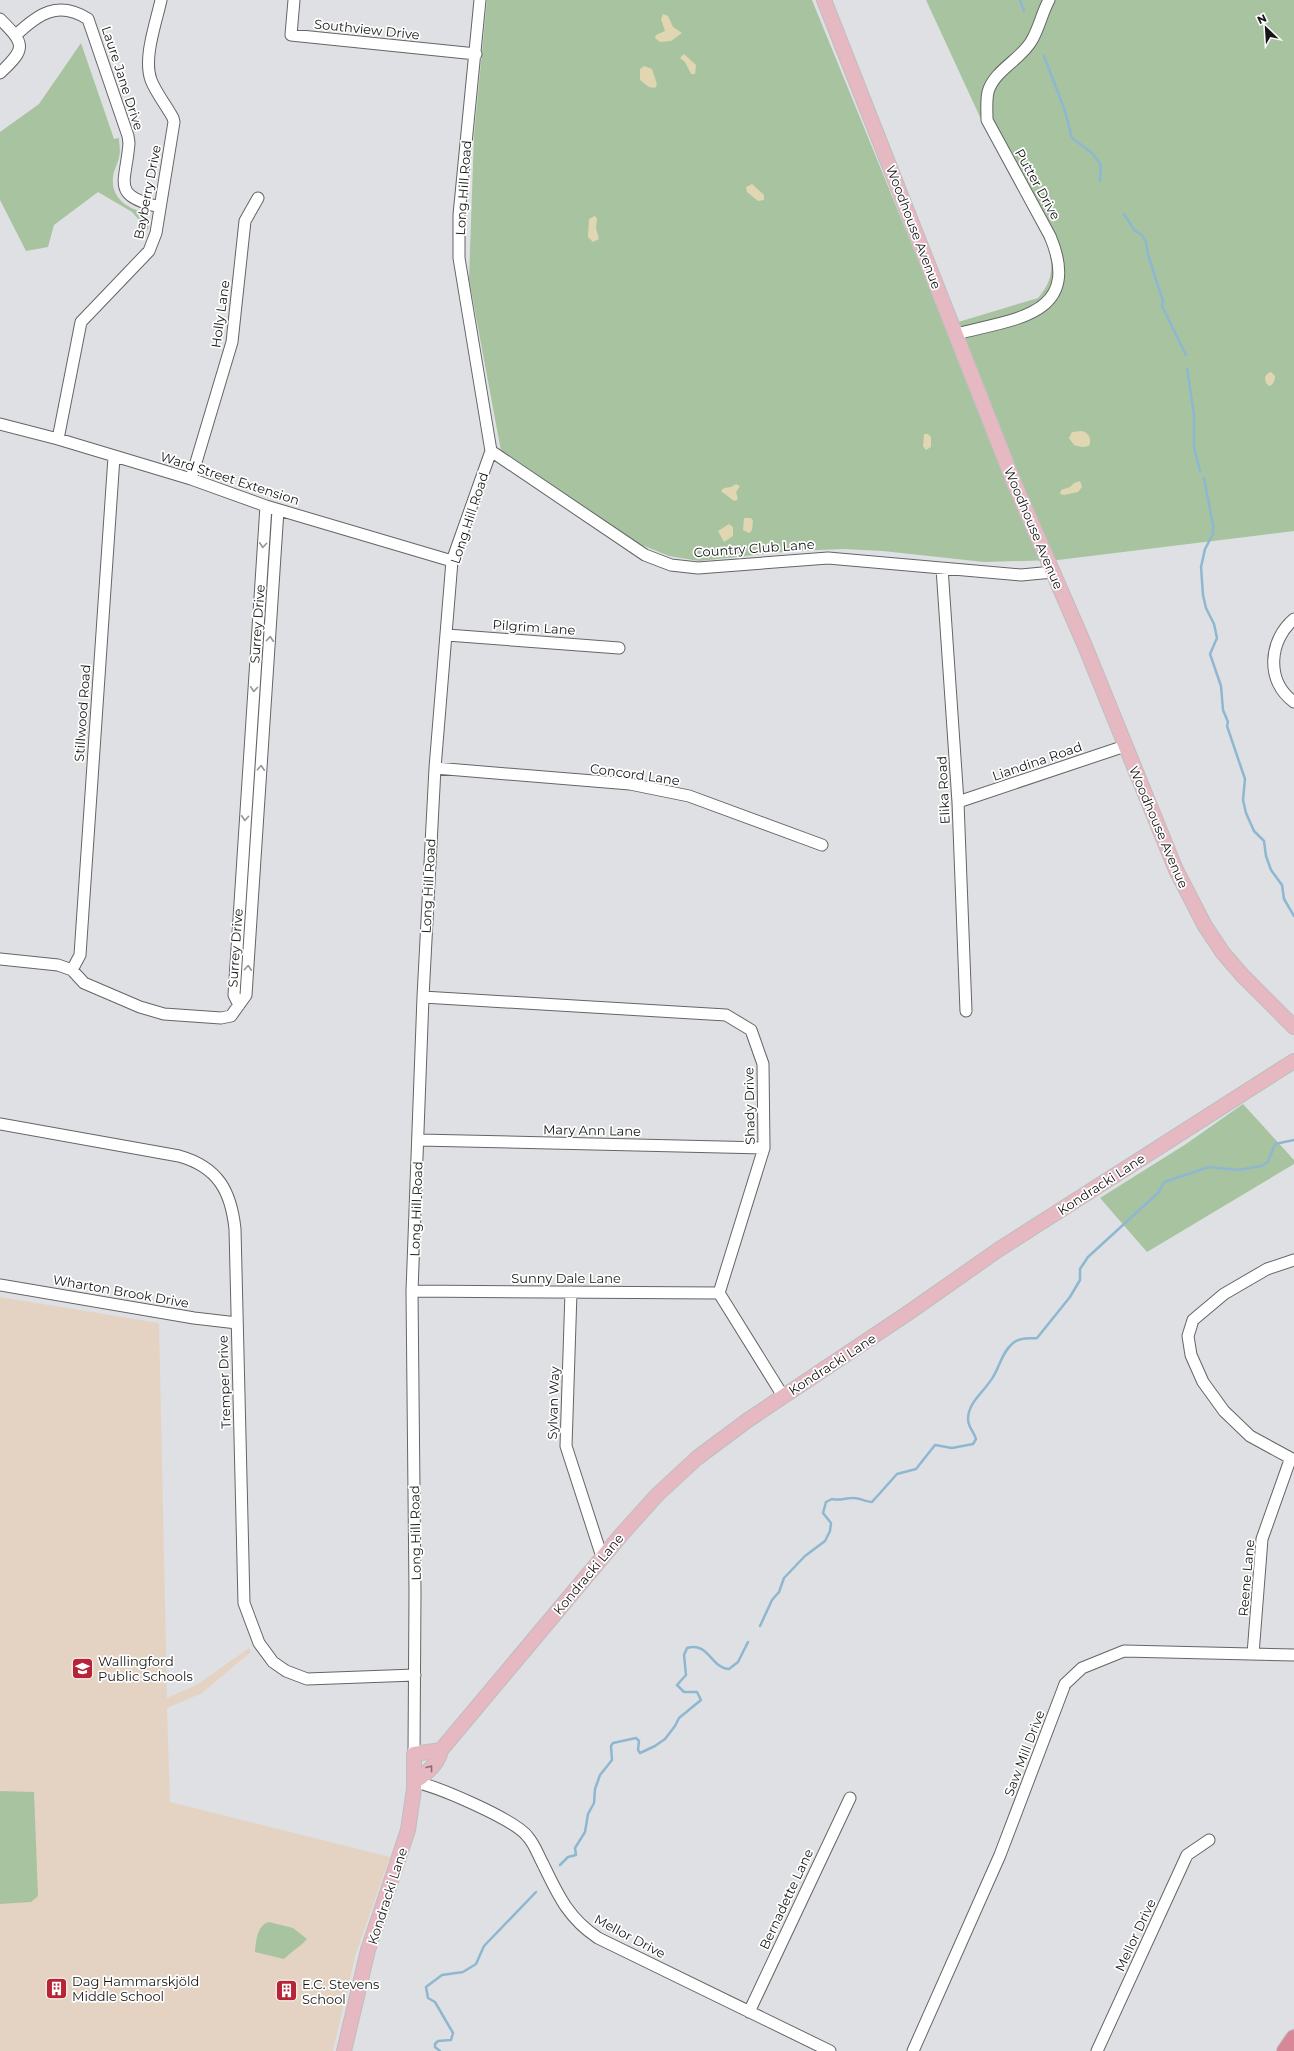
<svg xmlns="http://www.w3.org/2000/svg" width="1294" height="2051" viewBox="0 0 1294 2051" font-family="Montserrat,sans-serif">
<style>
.education{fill:#e4d3c2}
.green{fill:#a8c3a0}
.sand{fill:#e0d7b2}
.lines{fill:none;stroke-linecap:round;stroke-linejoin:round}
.stream{stroke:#8eb7d2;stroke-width:2.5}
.minor-casing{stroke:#636567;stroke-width:13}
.major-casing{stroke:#bebebe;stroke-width:16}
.highway-casing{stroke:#bebebe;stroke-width:18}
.minor{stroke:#fff;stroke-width:11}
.major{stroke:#e6b8c2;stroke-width:14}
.highway{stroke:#d68899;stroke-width:16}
.oneway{stroke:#969697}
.oneway2{stroke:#886f75}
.labels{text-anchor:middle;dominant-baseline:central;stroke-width:3.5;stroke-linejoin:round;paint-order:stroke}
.street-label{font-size:13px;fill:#161617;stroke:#fff}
.poi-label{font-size:13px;fill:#161617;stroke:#fff;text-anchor:start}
</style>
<rect width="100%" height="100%" fill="#dfe0e3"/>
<path class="education" d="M0 1297 159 1323 167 1698 198 1684 249 1648 251 1652 202 1693 167 1708 170 1802 390 1857 356 1953 333 2051H0Z"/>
<path class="green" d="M487 0H812L945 326 1038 298C1053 280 1052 271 1050 250L980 117 926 0H1294V531L1058 560 984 562 883 551 844 549 792 551 699 561 669 556 637 543 501 451 469 279 474 135Z
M81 43 114 139 119 138C119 144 121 151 119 157 118 164 113 171 113 178 111 198 128 209 146 213L149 223 148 230 132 212 98 192 54 225 48 247 26 251 0 200V132L39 104Z
M1243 1104 1294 1160V1164L1147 1252 1100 1198 1186 1144Z
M0 1791 34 1792 38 1896 31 1902 0 1904Z
M269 1922 293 1928 307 1939C300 1947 292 1951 284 1959L255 1952C256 1941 257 1925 269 1922Z"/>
<path class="sand" d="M663 14 668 16 673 27 682 33 671 41 660 42 655 38 656 35 665 31 661 19Z
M684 54 696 65 695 74H691L685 62 680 58Z
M644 66 652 69 657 84 655 88 649 87 640 80V69Z
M752 184 764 195V200L758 201 747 192 746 187Z
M595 216 597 219 596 228 599 239 593 242 588 237 589 219Z
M1271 372 1275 376C1275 381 1273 385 1269 386L1266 383 1265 377 1268 373Z
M1082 431C1089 433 1092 439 1089 446L1082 447 1074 445 1069 438 1072 432Z
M924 434H928L931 437V447L926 450 923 446Z
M1080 481 1082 487 1078 492 1064 495 1060 494 1061 490 1070 487 1074 483Z
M736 484 740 486 736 492 738 499 734 501 721 491 724 488 731 487Z
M744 518H751L753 521 752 530 749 533 743 530Z
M729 524 733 527V536L724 542 718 531Z"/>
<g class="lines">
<path class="stream" d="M1020 0 1024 11
M1044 56 1065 111 1072 138 1092 153 1101 165 1100 181
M1124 214 1134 230 1142 235 1146 242 1148 255 1163 301 1162 306 1186 355
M1187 369 1194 415V447L1200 471
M1204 478 1213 525V534L1205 549 1201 567 1203 595 1206 608 1214 624 1217 638 1210 654 1221 686 1223 710 1228 722 1227 726 1245 779 1243 800 1246 813 1254 831 1264 841 1266 856 1271 870 1282 885 1284 899 1294 916
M760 1626 772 1600 779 1592 784 1578 805 1556 825 1541 830 1531 831 1523 823 1513 826 1502 832 1499C840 1501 844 1498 852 1498 859 1497 865 1502 872 1502L897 1474 916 1469 935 1445 952 1448 973 1444 976 1439C974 1432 968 1427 968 1419 968 1402 985 1391 993 1377 1000 1366 1002 1352 1013 1343 1020 1337 1029 1339 1037 1338L1070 1297 1080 1280V1269L1088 1257 1159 1192 1164 1182 1209 1167 1238 1170 1261 1166 1268 1162 1275 1144 1294 1140
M560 1865 568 1857 576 1855 575 1848 585 1832 588 1814 594 1803 595 1789 600 1775 612 1760 611 1746 613 1743 636 1738 639 1741 638 1750 640 1753 655 1746 665 1739 675 1726 679 1718 701 1700 697 1692H684L677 1685 686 1675 684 1655 687 1648C708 1641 712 1669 729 1669L738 1662 748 1642
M440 2051 435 2047V2044L438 2041 451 2040 453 2033 435 2002 428 1998 426 1987 442 1975 463 1972 476 1964 484 1946 536 1892"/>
<defs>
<path id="minor" d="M294 0 291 35 476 54
M0 19C25 44 27 48 0 73
M16 35C38 14 58 0 88 19L128 136 129 143C126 184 110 195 160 207
M956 334C1013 319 1084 316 1050 236L987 120C987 110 986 101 988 92 994 70 1022 59 1032 40 1039 28 1042 13 1049 0
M0 424 58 439 191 479 266 506 452 561
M58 439 81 322 149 251 156 233 174 122 173 118C166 105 156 93 151 80 143 58 156 23 161 0
M491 451 645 555 671 565 698 568 828 558 1021 575 1053 572
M191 479 232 342 245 221 258 198
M942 568 958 802 966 1011
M1294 619C1269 640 1265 681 1294 702
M447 635 619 648
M435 768 630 784 689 796 822 845
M958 802 1125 746
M0 959 58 965 72 970 84 983 140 1007 164 1014 221 1018 231 1016 246 995 278 510
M72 970 80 955 114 457
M423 997 726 1015 751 1030 763 1064 764 1148 719 1293 783 1396
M239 1005 234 995 266 506
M0 1124 179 1156C218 1167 231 1191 235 1229L244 1603 259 1643 273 1662 286 1671 307 1679 415 1675
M419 1140 764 1148
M1294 1260 1267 1269 1224 1294 1193 1320 1188 1336 1191 1355 1203 1382 1224 1411 1250 1436 1294 1460
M0 1285 194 1318 237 1323
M412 1291 719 1293
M571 1292 566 1446 602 1557
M1253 1654 1262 1539 1290 1460
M414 1754 415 1592 412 1291 423 997 435 768 452 561 491 451 459 258V215L480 0
M414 1782C435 1785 516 1820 528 1837 535 1845 538 1855 543 1864 558 1895 568 1918 598 1938L830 2051
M749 2012 850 1798
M913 2051 1000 1855 1065 1684 1082 1668 1124 1651 1294 1655
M1097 2051 1187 1855 1209 1840"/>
<path id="major" d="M824 0 1015 485 1085 646 1176 870 1205 926 1223 953 1242 975 1294 1027
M414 1782C425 1775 439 1763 441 1750L622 1534 657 1495 697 1458 748 1420 911 1311 998 1250 1294 1061
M344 2051 368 1950 408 1830 414 1789V1754L441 1750"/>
<path id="highway" d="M1285 2051 1294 2038"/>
</defs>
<use href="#minor" class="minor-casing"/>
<use href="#major" class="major-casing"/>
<use href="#highway" class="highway-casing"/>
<use href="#minor" class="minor"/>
<use href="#major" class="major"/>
<use href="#highway" class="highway"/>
</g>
<defs><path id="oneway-chevron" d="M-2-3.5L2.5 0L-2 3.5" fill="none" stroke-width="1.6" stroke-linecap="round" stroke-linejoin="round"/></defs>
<g class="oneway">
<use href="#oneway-chevron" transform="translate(263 545) rotate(94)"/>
<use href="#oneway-chevron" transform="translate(270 639) rotate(-86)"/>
<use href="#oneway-chevron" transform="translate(254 689) rotate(94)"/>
<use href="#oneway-chevron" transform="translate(261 768) rotate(-86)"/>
<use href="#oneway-chevron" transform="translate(245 818) rotate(94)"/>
<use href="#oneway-chevron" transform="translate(248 968) rotate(-86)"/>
</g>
<use class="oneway2" href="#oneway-chevron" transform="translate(430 1768) rotate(-52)"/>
<defs>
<symbol id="school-square" viewBox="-11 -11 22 22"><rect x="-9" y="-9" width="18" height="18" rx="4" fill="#b62436" stroke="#fff"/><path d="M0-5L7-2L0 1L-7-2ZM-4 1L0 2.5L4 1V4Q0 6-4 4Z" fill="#fff"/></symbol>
<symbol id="building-square" viewBox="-11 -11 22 22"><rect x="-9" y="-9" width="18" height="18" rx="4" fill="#b62436" stroke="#fff"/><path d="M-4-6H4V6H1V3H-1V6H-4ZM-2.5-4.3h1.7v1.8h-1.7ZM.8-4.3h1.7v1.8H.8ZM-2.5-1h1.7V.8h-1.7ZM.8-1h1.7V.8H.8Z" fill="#fff"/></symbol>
</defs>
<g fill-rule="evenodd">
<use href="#school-square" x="70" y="1656" width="25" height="25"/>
<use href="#building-square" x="44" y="1976" width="25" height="25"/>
<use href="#building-square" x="274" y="1978" width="25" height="25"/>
</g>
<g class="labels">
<g class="street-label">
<text transform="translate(367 29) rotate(6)">Southview Drive</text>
<text transform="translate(123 78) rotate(72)">Laure Jane Drive</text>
<text transform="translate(1038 184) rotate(61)">Putter Drive</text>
<text transform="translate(463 188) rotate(-86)">Long Hill Road</text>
<text transform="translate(147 192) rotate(-79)">Bayberry Drive</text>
<text transform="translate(914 227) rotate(69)">Woodhouse Avenue</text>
<text transform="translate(220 314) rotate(-82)">Holly Lane</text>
<text transform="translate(230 478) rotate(18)">Ward Street Extension</text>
<text transform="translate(469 518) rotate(-72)">Long Hill Road</text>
<text transform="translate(1034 528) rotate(67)">Woodhouse Avenue</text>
<text transform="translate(754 548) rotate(-4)">Country Club Lane</text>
<text transform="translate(257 624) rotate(-86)">Surrey Drive</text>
<text transform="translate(534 627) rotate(4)">Pilgrim Lane</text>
<text transform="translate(82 713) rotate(-86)">Stillwood Road</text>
<text transform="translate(1037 761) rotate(-19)">Liandina Road</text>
<text transform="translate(635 774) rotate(8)">Concord Lane</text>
<text transform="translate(943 790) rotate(-93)">Elika Road</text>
<text transform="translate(1159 827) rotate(67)">Woodhouse Avenue</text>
<text transform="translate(428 886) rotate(-87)">Long Hill Road</text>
<text transform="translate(235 948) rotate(-86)">Surrey Drive</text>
<text transform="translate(749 1106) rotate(-91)">Shady Drive</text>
<text transform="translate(592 1130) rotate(1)">Mary Ann Lane</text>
<text transform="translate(1101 1184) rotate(-33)">Kondracki Lane</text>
<text transform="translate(416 1209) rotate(-88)">Long Hill Road</text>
<text x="566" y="1278">Sunny Dale Lane</text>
<text transform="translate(121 1291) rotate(10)">Wharton Brook Drive</text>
<text transform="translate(832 1364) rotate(-33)">Kondracki Lane</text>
<text transform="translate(224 1382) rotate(-92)">Tremper Drive</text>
<text transform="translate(553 1403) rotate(-88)">Sylvan Way</text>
<text transform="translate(415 1533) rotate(-91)">Long Hill Road</text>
<text transform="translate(588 1574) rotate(-50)">Kondracki Lane</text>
<text transform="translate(1246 1578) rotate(-85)">Reene Lane</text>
<text transform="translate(1024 1753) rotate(-69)">Saw Mill Drive</text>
<text transform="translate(387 1896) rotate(-72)">Kondracki Lane</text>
<text transform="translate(786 1899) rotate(-65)">Bernadette Lane</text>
<text transform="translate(1135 1935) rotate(-65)">Mellor Drive</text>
<text transform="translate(630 1936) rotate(28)">Mellor Drive</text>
</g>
<g class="poi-label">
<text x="98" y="1661">Wallingford<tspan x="98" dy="15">Public Schools</tspan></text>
<text x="72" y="1981">Dag Hammarskjöld<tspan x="72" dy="15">Middle School</tspan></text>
<text x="302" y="1984">E.C. Stevens<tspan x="302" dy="15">School</tspan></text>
</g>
</g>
<g transform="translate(1266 28) rotate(335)" stroke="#ffffff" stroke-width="3" paint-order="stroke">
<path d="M0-3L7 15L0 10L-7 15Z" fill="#161617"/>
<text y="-6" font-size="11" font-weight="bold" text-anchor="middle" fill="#161617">N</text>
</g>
</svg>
